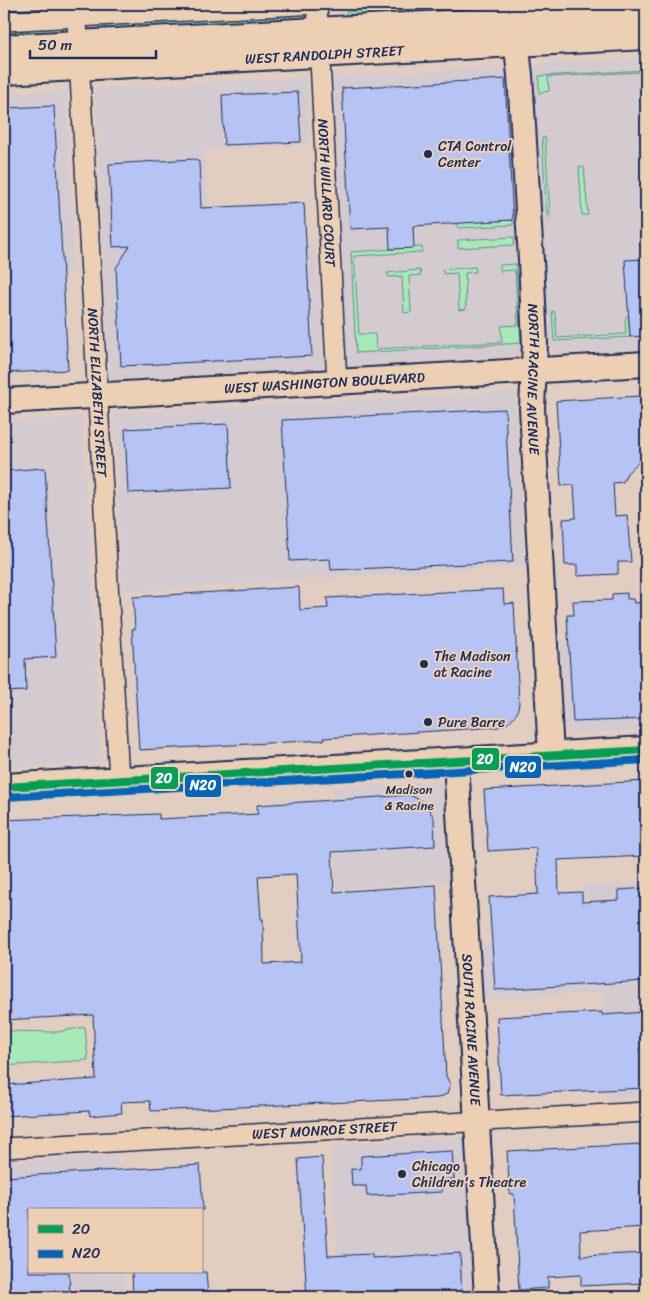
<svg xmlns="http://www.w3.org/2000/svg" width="650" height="1301" viewBox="0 0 650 1301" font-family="Sriracha,sans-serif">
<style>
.built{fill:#d4cbd0}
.green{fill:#a6ebb7;stroke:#608d8a}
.building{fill:#b5c4f4;stroke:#1b2f5e;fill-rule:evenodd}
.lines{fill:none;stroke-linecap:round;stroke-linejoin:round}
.minor-casing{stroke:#1b2f5e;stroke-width:22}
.tertiary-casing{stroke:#1b2f5e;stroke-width:28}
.secondary-casing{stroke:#1b2f5e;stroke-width:30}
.minor{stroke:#edd0b3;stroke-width:19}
.tertiary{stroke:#edd0b3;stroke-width:24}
.secondary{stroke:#edd0b3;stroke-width:26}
.bus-1-casing{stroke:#edd0b3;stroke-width:11}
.bus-2-casing{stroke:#edd0b3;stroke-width:11}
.bus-1{stroke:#01a052;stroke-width:8}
.bus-2{stroke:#0065bd;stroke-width:8}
.poi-dot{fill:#1b2f5e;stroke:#edd0b3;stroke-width:2}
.labels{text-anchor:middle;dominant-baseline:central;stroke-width:4;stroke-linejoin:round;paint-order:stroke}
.bus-label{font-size:13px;fill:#1b2f5e;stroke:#edd0b3}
.street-label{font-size:14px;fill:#1b2f5e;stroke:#edd0b3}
.poi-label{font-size:14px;fill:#1b2f5e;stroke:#edd0b3;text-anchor:start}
.line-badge{stroke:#edd0b3;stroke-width:2}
.badge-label{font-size:14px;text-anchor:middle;font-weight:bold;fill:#fff}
</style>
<rect width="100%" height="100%" fill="#e2cec0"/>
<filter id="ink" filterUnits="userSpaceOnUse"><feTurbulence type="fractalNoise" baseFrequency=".02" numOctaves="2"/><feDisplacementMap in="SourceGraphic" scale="10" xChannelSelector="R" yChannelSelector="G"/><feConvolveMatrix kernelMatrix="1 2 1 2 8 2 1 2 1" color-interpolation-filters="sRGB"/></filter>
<g filter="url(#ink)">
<path class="built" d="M646 57V349L552 354 548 344 533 68 535 65 553 63Z
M511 66 526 353 517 356 346 367 332 76Z
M307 77 310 145 205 150 210 248 315 243 325 368 109 380 95 88Z
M67 90 74 271 4 275V93Z
M516 391 525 566 122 592 114 413Z
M82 417 102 763 4 768V421Z
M646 635V730L571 733 563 725 556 640Z
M442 781 447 882 337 889 331 787Z
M646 883V1096L608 1098 603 993 484 1000 481 944 589 938 583 886Z
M460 1137 466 1145 472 1297H339L330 1144Z
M117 1155 120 1210H29V1272H124L126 1297H4V1162Z"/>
<path class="green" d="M477 4V11L346 18V12Z
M290 15 291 21 105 31V25Z
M43 28 44 34 4 37V30Z
M646 70V87L642 88 640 72 548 77 549 91 539 93V76Z
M545 137 550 215 547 218 542 138Z
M579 167H584L588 215H582Z
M513 220V225L458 228 457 223Z
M514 237V245L458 248V240Z
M422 247V252L354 256 359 334H375L376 349 502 342 501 326 518 325 515 270 500 271V265L516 264 521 343 356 353 351 252Z
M475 267 476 272 465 273 466 309 459 310 457 273 444 274 442 270Z
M420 270 421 275 409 276 411 312 404 313 402 276 389 277 387 273Z
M552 311 555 312 557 338 626 334 625 318 628 315 630 337 554 341Z
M85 1027 88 1060 4 1066V1031L57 1032Z"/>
<path class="building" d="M505 79 513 220 413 226 414 248 390 249 389 227 350 229 342 88Z
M298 92 301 142 224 145 222 95Z
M54 106 68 370 4 373V108Z
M194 159 199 162 201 208 304 203 312 356 121 366 116 268 130 246 113 247 109 164Z
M645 259 646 336 630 337 625 260Z
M640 396 643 458 627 473 623 482 613 483 615 516 627 515 631 562H618V574L577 576V565H565L563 519 576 518 574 485 561 486 556 401Z
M505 409 513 562 331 570 330 559 290 561 282 420Z
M228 424 231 488 128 493 125 429Z
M45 468 56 657 25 659 26 691 4 692V471Z
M299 587 300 610 328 608 327 598 503 589 504 604 514 603 519 703 517 713 508 723 498 727 324 738V740L139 750 132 629H135L133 597Z
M627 593V599H633L634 603 646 602V719L573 722 567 615H574L573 601 612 600V594Z
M646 781V856L558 860 559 893 582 892V902L619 900V890L646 888V981L495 990 489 897 538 894 536 848 488 851 484 790Z
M410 795 425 803 434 818 435 846 332 852 334 892 436 885 446 1076 450 1084 447 1094 438 1098 151 1111 150 1101 121 1102 122 1113 90 1116 89 1111 4 1116V1085L96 1079 93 1015 4 1020V820L159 814V819L258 814 257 805ZM296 874 301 962 264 964 263 919H261L258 876Z
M602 1012V1015L646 1012V1088L501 1095 497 1017Z
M641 1144 645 1227 580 1231 581 1256 646 1253V1283L581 1286V1275L548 1277V1288L519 1290 514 1194H510L507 1151Z
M452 1151 454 1179 441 1180 442 1192 367 1196 366 1186H352L351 1169H361V1156Z
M322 1157 328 1256 372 1254V1258L460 1253 462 1297H307L298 1159Z
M200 1165 203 1210H29V1272H69L70 1297H8L4 1177Z
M132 1272H206L208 1297H133Z"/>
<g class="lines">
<defs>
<g id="minor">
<path id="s1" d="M76 4 119 780"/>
<path id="s2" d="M317 4 337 382"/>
<path d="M4 21 318 4"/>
<path id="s3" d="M4 1148 646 1112"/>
</g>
<g id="tertiary">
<path id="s4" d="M512 4 520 75 531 260 535 344 532 408 551 755"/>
<path id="s5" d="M4 72 646 37"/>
<path id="s6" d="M4 401 646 364"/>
<path id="s7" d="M456 761 487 1297"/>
</g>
<path id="secondary" d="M4 48 646 13
M4 787 646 750"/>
</defs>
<use href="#minor" class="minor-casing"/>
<use href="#tertiary" class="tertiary-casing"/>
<use href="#secondary" class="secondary-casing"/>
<use href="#minor" class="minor"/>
<use href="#tertiary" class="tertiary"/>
<use href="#secondary" class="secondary"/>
<defs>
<path id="bus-1" d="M4 787 646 750"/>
<path id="bus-2" d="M5 797 646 760"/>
</defs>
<use href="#bus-1" class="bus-1-casing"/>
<use href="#bus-2" class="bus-2-casing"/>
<use href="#bus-1" class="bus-1"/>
<use href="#bus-2" class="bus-2"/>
</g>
</g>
<g class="poi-dot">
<circle cx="428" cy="154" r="5"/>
<circle cx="424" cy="664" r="5"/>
<circle cx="428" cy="722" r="5"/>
<circle cx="409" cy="774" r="4.5"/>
<circle cx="402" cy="1174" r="5"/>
</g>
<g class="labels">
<g class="bus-label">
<text x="409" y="789">Madison<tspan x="409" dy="16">&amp; Racine</tspan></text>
</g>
<g class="street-label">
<text stroke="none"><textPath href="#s5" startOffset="321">WEST RANDOLPH STREET</textPath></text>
<text stroke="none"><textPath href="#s2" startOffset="189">NORTH WILLARD COURT</textPath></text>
<text stroke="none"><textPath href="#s4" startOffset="376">NORTH RACINE AVENUE</textPath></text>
<text stroke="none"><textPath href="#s6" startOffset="321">WEST WASHINGTON BOULEVARD</textPath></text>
<text stroke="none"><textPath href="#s1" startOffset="389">NORTH ELIZABETH STREET</textPath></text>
<text stroke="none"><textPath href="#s7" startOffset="269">SOUTH RACINE AVENUE</textPath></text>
<text stroke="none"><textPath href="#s3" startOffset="321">WEST MONROE STREET</textPath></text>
</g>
<g class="poi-label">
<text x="438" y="146">CTA Control<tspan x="438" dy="16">Center</tspan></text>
<text x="434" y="656">The Madison<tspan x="434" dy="16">at Racine</tspan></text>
<text x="438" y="722">Pure Barre</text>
<text x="412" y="1166">Chicago<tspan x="412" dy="16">Children's Theatre</tspan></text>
</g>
</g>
<g class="line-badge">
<rect x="471" y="747" width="29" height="24" rx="5" fill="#01a052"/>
<rect x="504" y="755" width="38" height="24" rx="5" fill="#0065bd"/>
<rect x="150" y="766" width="29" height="24" rx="5" fill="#01a052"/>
<rect x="184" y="774" width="38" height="24" rx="5" fill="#0065bd"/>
</g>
<g class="badge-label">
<text x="485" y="764">20</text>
<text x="523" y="772">N20</text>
<text x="164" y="783">20</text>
<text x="203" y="790">N20</text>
</g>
<rect width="650" height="1301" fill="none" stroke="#edd0b3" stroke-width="20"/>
<rect x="10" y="10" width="630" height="1281" fill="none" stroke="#1b2f5e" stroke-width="2" filter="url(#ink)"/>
<rect x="28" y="1208" width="175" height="65" fill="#edd0b3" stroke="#999091"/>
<rect x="38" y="1225" width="25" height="8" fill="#01a052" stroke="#999091"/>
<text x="72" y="1234" font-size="15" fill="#1b2f5e">20</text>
<rect x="38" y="1250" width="25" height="8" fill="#0065bd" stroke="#999091"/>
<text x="72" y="1258" font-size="15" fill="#1b2f5e">N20</text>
<path d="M30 50v8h126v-8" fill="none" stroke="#1b2f5e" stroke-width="2.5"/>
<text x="38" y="50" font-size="15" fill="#1b2f5e" stroke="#edd0b3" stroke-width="4" paint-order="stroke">50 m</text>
</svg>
